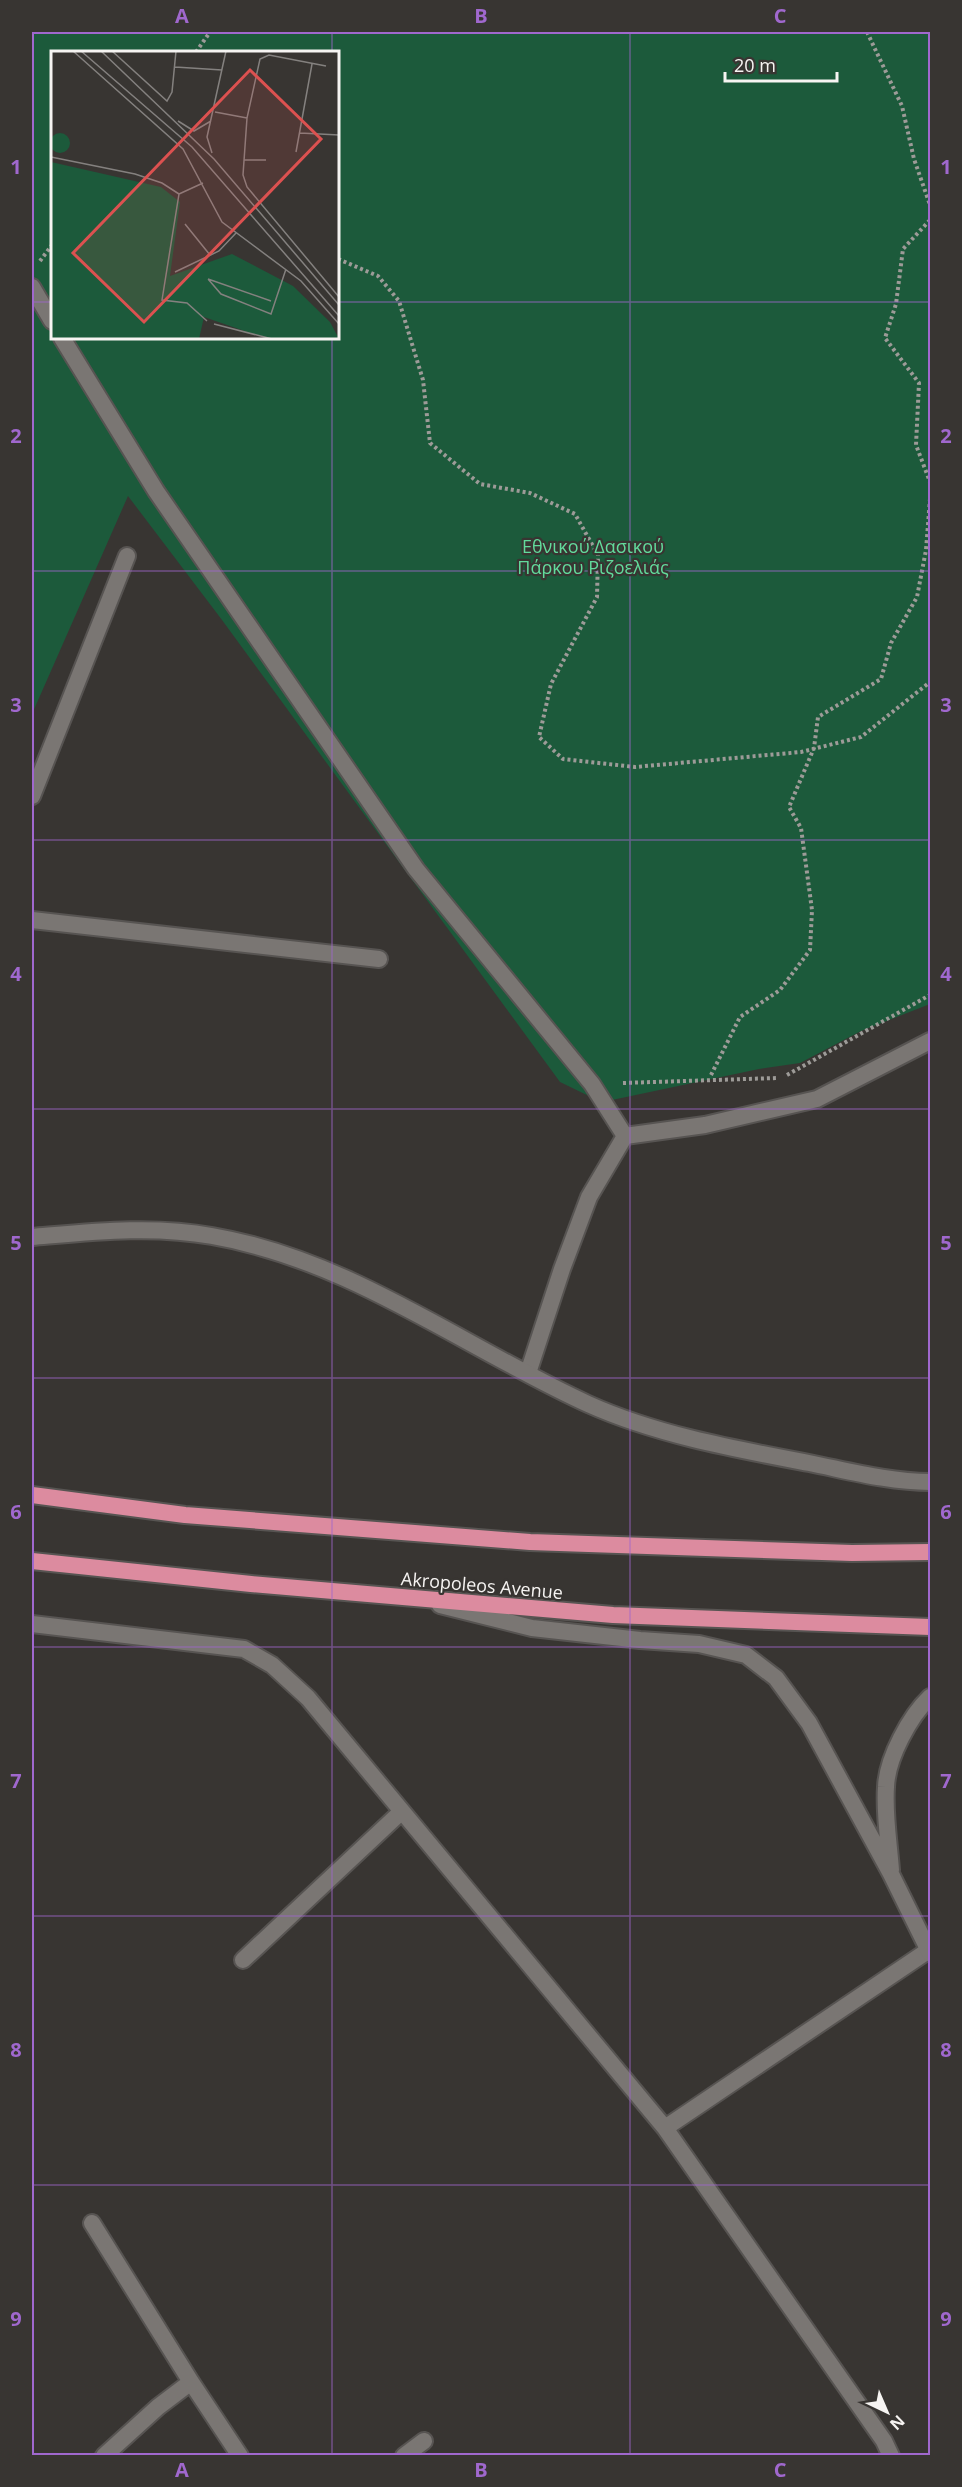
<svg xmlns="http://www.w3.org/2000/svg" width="962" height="2487" viewBox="0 0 962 2487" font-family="'Open Sans',sans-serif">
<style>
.green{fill:#1c5a3b;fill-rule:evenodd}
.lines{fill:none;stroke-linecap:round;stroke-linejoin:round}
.minor-casing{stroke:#575452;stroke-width:20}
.tertiary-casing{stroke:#575452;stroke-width:20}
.trunk-casing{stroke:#575452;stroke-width:20}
.path{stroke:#9d9b98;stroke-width:4;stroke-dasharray:3 3;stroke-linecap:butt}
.minor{stroke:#7a7673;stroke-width:16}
.tertiary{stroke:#7a7673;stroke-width:16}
.trunk{stroke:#dc8b9f;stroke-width:16}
.grid{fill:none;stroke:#a068ce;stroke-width:1.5;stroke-opacity:0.55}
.labels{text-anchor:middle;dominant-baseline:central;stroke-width:4.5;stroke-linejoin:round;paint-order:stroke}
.park-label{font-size:18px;fill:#62db9c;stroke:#383532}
.street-label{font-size:18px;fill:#f6f4f2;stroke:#383532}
.inset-road{fill:none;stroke:#84817f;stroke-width:1.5}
.view{fill:#dc5150;fill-opacity:0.15;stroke:#dc5150;stroke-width:3}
.inset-edge{fill:none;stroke:#f6f4f2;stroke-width:3}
.neatline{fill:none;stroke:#a068ce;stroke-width:2}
.grid-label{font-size:20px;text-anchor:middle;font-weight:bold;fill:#a068ce}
</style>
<rect width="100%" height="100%" fill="#383532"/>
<path class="green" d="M32 32H930V1004L861 1031 800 1063 759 1069 612 1100 595 1099 560 1082 222 620 128 496 32 714ZM52 52H338V338H52Z"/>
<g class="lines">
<defs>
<path id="minor" d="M32 287 52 321
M62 338 156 491 416 869 592 1084 625 1136
M32 796 127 556
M32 920 379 959
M625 1136 705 1125 817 1099 930 1041
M528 1373 562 1269 589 1197 625 1136
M32 1624 244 1649 272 1665 308 1698 665 2128 884 2441 891 2456
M243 1960 401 1812
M665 2128 929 1950
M92 2223 191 2382 240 2456
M104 2456 158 2407 191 2382
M404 2456 424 2441"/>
<path id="tertiary" d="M32 1237C91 1232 152 1225 212 1236 351 1260 463 1347 588 1404 657 1435 735 1449 809 1463 849 1471 889 1482 930 1482
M440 1605 532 1628 640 1640 699 1644 746 1655 776 1678 809 1723 891 1874 930 1953
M891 1870C889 1843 884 1814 886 1787 887 1758 910 1716 930 1697"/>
<path id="trunk" d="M32 1495 185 1515 530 1542 852 1553 930 1552
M32 1561 251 1584 613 1615 930 1627"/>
</defs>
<use href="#minor" class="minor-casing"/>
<use href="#tertiary" class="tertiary-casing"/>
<use href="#trunk" class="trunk-casing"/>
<path class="path" d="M867 32 902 106 914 159 930 205
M196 52 210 32
M930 220 903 249 896 304 885 338 919 383 916 445 930 482
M338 259 378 276 399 301 423 380 430 443 480 484 530 493 575 514 598 555 597 597 551 684 539 737 563 759 635 767 801 752 861 737 930 682
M40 261 52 245
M711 1075 740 1017 780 990 810 950 812 910 801 828 789 807 814 748 818 717 881 679 891 643 917 597 926 550 930 499
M787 1075 930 995
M623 1083 777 1078"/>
<use href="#minor" class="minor"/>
<use href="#tertiary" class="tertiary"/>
<use href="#trunk" class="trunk"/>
</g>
<path class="grid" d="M332 32V52M630 32V2456M32 302H52M338 302H930M332 338V2456M32 571H930M32 840H930M32 1109H930M32 1378H930M32 1647H930M32 1916H930M32 2185H930"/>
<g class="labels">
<g class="park-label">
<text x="593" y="546">Εθνικού Δασικού<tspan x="593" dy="21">Πάρκου Ριζοελιάς</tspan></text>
</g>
<g class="street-label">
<text transform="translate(482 1585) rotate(5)">Akropoleos Avenue</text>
</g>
</g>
<g transform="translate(51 51)">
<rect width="288" height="288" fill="#383532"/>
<path d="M-1 92a10 10 0 1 1 20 0a10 10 0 1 1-20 0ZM0 111 110 136 129 151 119 225 181 203 242 235 279 271 288 288 214 287 153 266 148 288H0Z" fill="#1c5a3b"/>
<path class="inset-road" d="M22 0 132 98 171 171 250 230 288 273M30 0 141 96 288 265M50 0 163 108 288 254M61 0 116 50 121 41 125 0M275 15 218 4 209 8 196 67 192 124 196 136 288 246M124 16 171 19M164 61 196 67M127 70 143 80 160 70M249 82 288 84M245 101 261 13M161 102 156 86 175 0M0 106 84 123 111 132 128 143M193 109H215M128 143 111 249 136 252 156 270M128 143 152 132M134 173 159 204M124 221 168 200 185 182M157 228 170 243 220 263 235 218M157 228 220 250M163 273 221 288"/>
<path class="view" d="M199 19 270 88 93 271 22 202Z"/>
<rect width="288" height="288" class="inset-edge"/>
</g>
<rect width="962" height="2487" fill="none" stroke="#383532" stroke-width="66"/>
<g transform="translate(887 2412) rotate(136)" stroke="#383532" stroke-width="4.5" paint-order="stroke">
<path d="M0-4.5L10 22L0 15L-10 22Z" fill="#f6f4f2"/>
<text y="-9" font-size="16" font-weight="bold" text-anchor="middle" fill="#f6f4f2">N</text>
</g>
<path d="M725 72v9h112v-9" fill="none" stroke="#f6f4f2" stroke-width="3"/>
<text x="734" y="72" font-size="18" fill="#f6f4f2" stroke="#383532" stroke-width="4.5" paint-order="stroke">20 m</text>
<rect x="33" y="33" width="896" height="2421" class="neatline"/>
<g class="grid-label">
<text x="182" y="23">A</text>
<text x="481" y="23">B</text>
<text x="780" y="23">C</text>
<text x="16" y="174">1</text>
<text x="946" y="174">1</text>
<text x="16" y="443">2</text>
<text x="946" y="443">2</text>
<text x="16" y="712">3</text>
<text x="946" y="712">3</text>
<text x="16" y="981">4</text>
<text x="946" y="981">4</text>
<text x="16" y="1250">5</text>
<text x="946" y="1250">5</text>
<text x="16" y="1519">6</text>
<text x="946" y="1519">6</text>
<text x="16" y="1788">7</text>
<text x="946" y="1788">7</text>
<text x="16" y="2057">8</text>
<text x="946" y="2057">8</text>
<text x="16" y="2326">9</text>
<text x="946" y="2326">9</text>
<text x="182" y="2477">A</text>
<text x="481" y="2477">B</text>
<text x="780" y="2477">C</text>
</g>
</svg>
